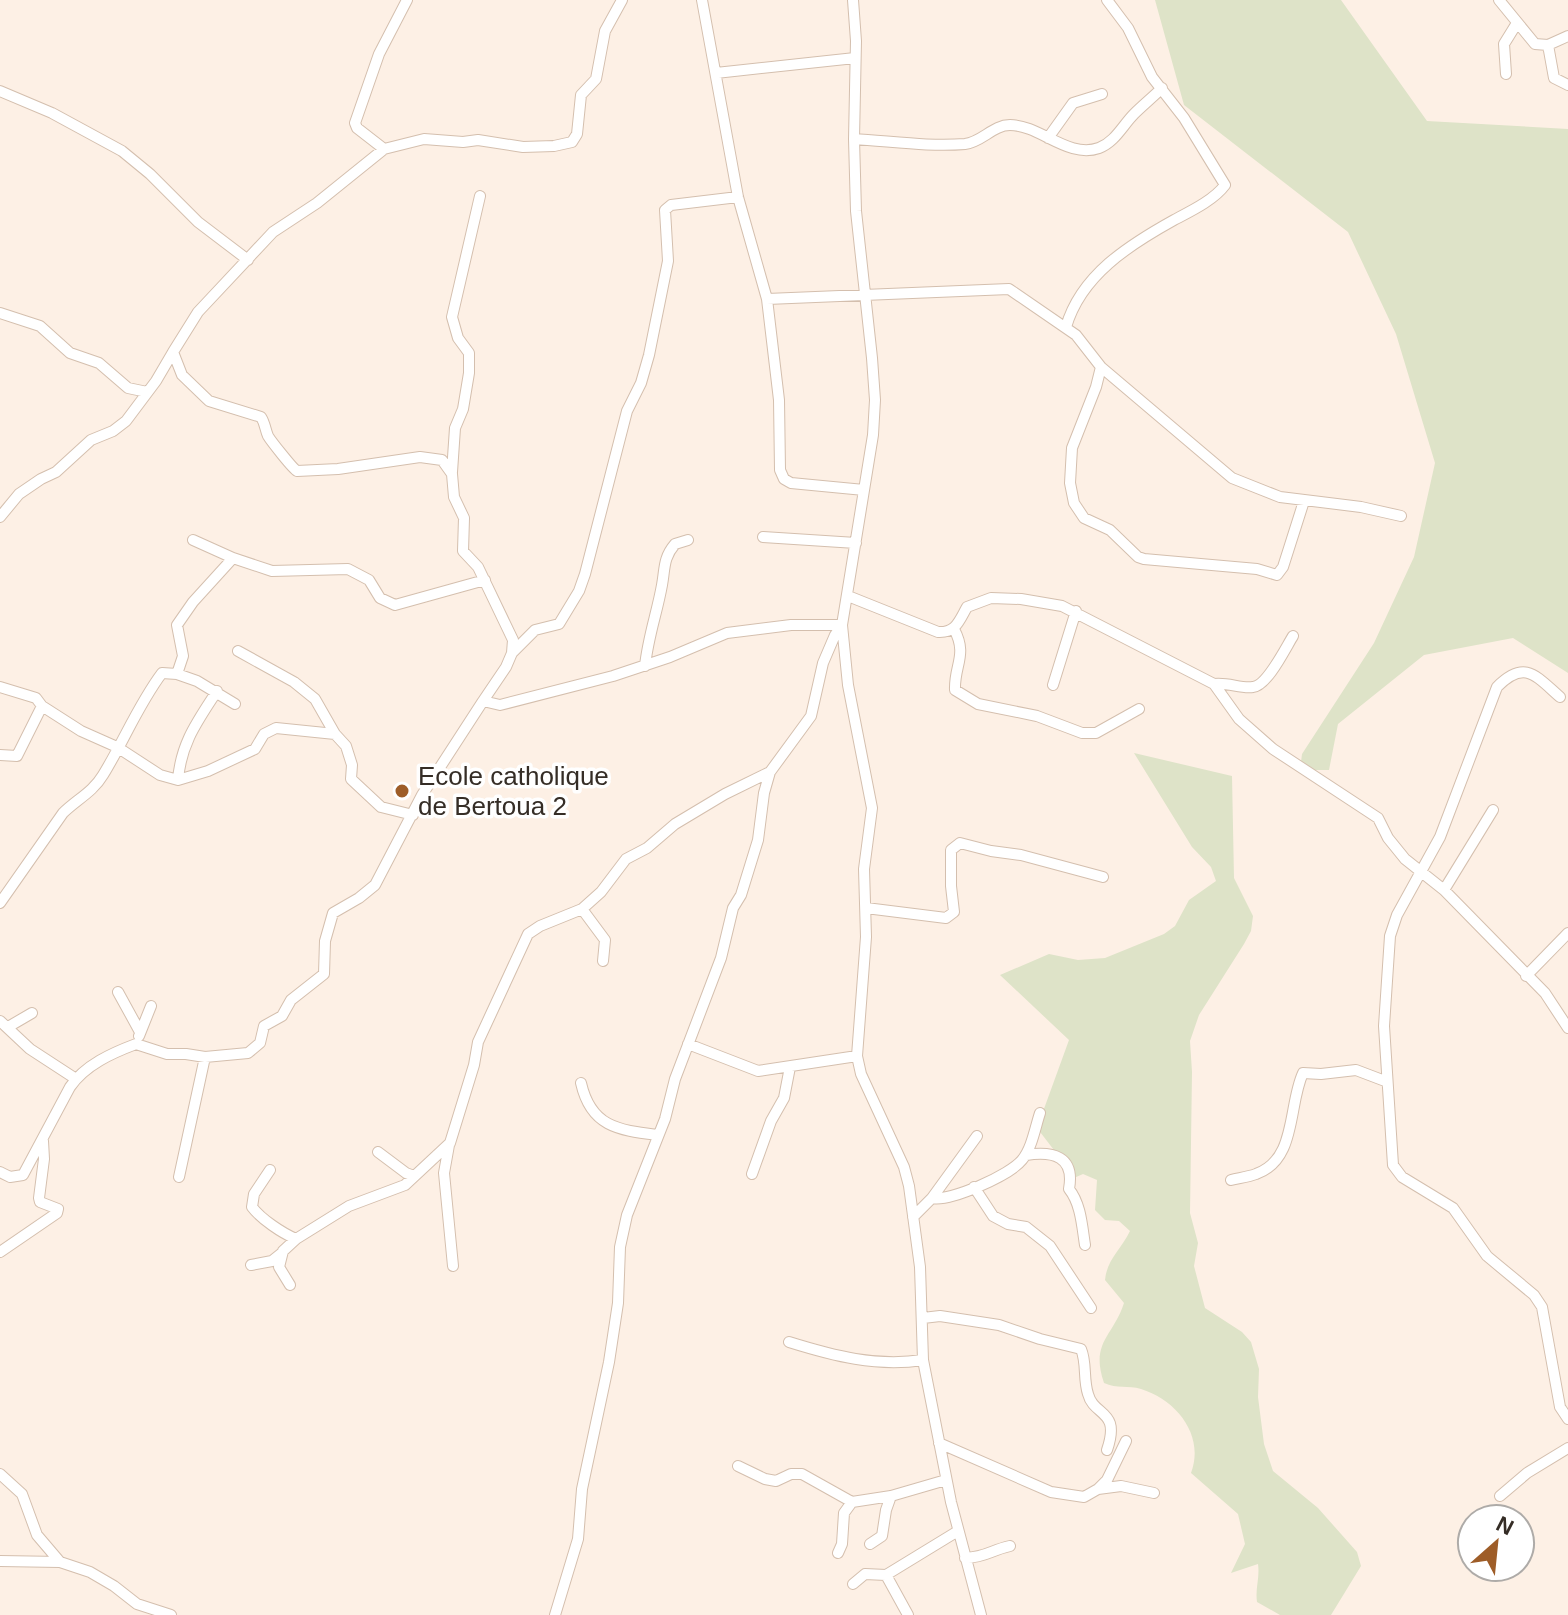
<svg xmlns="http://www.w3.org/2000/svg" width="1568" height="1615" viewBox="0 0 1568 1615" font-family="Arial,sans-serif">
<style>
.green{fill:#dee3c8}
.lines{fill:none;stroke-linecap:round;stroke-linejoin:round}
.minor-casing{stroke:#d4bfae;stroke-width:12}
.minor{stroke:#fff;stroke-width:10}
.poi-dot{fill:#9e5d28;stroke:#fff;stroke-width:3}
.labels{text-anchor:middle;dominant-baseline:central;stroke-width:7;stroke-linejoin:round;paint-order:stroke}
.poi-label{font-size:26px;fill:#352d26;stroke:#fff;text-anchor:start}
</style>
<rect width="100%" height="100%" fill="#fdf0e5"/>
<path class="green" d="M1155 0H1341L1427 121 1568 129V673L1513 638 1424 655 1338 724 1329 770H1300L1302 754 1374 643 1414 557 1435 463 1396 334 1348 232 1184 105Z
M1134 753 1232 776 1234 878 1253 916 1251 931 1244 944 1199 1015 1190 1041 1192 1072 1190 1213 1198 1243 1194 1266 1205 1308 1242 1332 1251 1342 1259 1369 1258 1397 1264 1444 1273 1471 1318 1508 1357 1552 1361 1566 1331 1615H1280L1257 1602C1255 1588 1260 1578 1258 1564L1231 1573 1245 1544 1238 1514 1191 1473C1205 1436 1177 1400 1141 1389 1128 1385 1117 1389 1104 1383 1090 1342 1113 1337 1124 1303L1105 1280C1107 1259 1121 1250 1130 1231L1119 1221 1105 1220 1095 1210 1097 1180 1083 1174 1067 1181 1057 1154 1037 1128 1069 1040 1000 975 1049 954 1078 960 1105 958 1164 934 1175 926 1189 900 1216 881 1211 867 1192 847Z"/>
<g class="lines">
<defs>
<path id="minor" d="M622 0 605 31 596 79 581 95 577 134 572 142 554 146 523 147 478 140 463 142 424 139 384 149 317 203 273 232 198 312 173 352 182 375 209 401 261 417C265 423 265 429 268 436 271 441 293 469 297 471L338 469 420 457 442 460 452 474 454 497 464 518 463 551 478 567 513 640 512 653 506 667 483 701 500 705 613 676 670 657 727 633 791 625H842
M702 0 738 197 767 299 779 400 780 470 784 479 791 483 864 490
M853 0 856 41 854 139 856 211 872 358 875 400 873 435 842 625 848 685 872 808 864 869 866 937 857 1056 861 1074 904 1167 909 1186 920 1267 923 1360 951 1502 981 1615
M1499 0 1535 44 1548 45 1568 36
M1548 45 1554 78 1568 85
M716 73 855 58
M1506 74 1504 44 1517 23
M0 91 52 113 122 151 150 174 198 222 248 260
M1048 138 1073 103 1102 94
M854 139C890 141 929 147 965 144 982 142 993 125 1010 125 1040 125 1068 159 1099 148 1115 142 1123 125 1134 114 1143 105 1153 97 1162 88
M384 149 357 128 355 123 379 54 407 0
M767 299 1009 289 1076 335 1101 367 1232 478 1280 497 1361 507 1401 516
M0 313 40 326 70 353 99 363 128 388 147 392
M1066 327C1081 275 1129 245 1174 220 1191 211 1214 200 1225 185L1184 118 1152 77 1128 28 1107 0
M1101 367 1096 387 1072 448 1070 483 1074 503 1084 518 1110 530 1138 557 1144 559 1257 569 1277 575 1283 567 1304 501
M452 472 455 428 463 409 469 373V353L458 338 452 317 480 196
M0 517 19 494 41 479 56 472 91 440 113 431 126 421 156 381 173 352
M763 537 856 543
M193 540 233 558 272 571 348 569 369 580 380 598 395 605 485 580
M848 596 938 632C956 633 959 621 967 607L991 598 1021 599 1062 606 1214 684 1239 719 1273 749 1378 818 1388 838 1405 859 1444 890 1545 993 1568 1028
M954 629C968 655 954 665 955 690L978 704 1037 716 1082 733H1096L1139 709
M238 651 294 682 315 699 335 734 346 746 352 765 351 779 381 807 413 815
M512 653 535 630 559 624 579 591 585 574 627 411 641 383 649 355 668 261 665 210 671 205 738 197
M645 666C648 637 657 613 662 585 665 569 663 558 675 544L688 540
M177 674 197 681 235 704
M1214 684C1228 682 1241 689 1253 687 1267 686 1285 649 1293 636
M1053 685 1076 611
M0 687 36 698 42 706 81 731 117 747 160 775 178 780 208 771 255 749 264 734 276 728 335 734
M1560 697C1536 676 1525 659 1497 687L1440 837 1397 915 1390 936 1384 1026 1393 1165 1402 1177 1453 1208 1487 1256 1534 1295 1542 1307 1560 1407 1568 1419
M0 755 17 756 42 706
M178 780C181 743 197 722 217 691
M1444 890 1493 810
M0 903 63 813C76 800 93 792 103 775 124 741 138 705 162 673L177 674 183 656 177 625 193 602 233 558
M866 908 946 918 954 912 951 886V850L960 843 991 851 1021 855 1103 877
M582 909 605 940 603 961
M1526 976 1568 933
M118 992 140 1032
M0 1021 30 1049 76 1079
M8 1027 32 1013
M139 1036 151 1006
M688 1044 758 1071 857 1056
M581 1083C591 1127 618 1130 658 1135
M449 1145 444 1173 453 1266
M378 1152 406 1173 414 1176
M1026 1155C1053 1151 1075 1156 1069 1189 1081 1204 1082 1226 1085 1245
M270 1170 254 1194 252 1207C261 1219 282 1233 296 1239
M0 1172 10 1177 23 1175 70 1087C85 1065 112 1053 136 1044L167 1054H186L205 1057 248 1053 260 1043 264 1026 282 1016 291 1000 324 974 325 941 333 913 359 898 375 885 422 795 483 701
M752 1174 771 1121 784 1098 790 1067
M179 1177 205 1057
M1231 1180C1239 1178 1248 1177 1256 1174 1297 1160 1288 1105 1303 1073L1321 1074 1356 1070 1385 1081
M974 1187 993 1216 1008 1224 1026 1227 1050 1246 1091 1308
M932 1198C950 1202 1010 1175 1022 1160 1032 1148 1035 1128 1040 1113
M913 1217 932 1198 977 1136
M0 1252 57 1213 58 1209 40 1202 39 1198 44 1159 43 1141
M251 1265 272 1261 282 1253
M290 1285 279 1267 283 1251 296 1239 349 1206 405 1185 450 1143 474 1065 478 1042 528 934 540 926 582 909 601 892 626 859 647 848 675 824 725 794 770 772
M923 1318 940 1316 999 1325 1040 1339 1081 1349C1087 1363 1083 1379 1088 1394 1094 1417 1121 1409 1107 1450
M789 1342C834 1356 876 1367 923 1360
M939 1443 1051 1492 1084 1497 1098 1489 1121 1486 1154 1493
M738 1466 765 1479 776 1481 791 1474H802L852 1502 891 1496 946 1480
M0 1474 22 1494 37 1535 60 1562
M1098 1489 1107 1480 1126 1441
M1500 1496 1527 1473 1568 1448
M870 1544 882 1536 886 1510 891 1496
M838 1553 842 1544 844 1513 852 1502
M965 1558C987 1557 991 1550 1010 1546
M0 1561 60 1562 90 1572 114 1586 137 1604 171 1615
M886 1575 908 1615
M853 1584 865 1574 886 1575 958 1531
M555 1615 578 1539 582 1489 609 1362 618 1303 620 1247 627 1215 665 1119 675 1079 721 958 733 908 741 895 758 840 764 793 770 772 811 716 823 663 835 635 842 625"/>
</defs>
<use href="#minor" class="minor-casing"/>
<use href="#minor" class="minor"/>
</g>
<circle class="poi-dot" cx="402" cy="791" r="8"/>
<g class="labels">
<g class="poi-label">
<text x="418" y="776">Ecole catholique<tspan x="418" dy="30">de Bertoua 2</tspan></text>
</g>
</g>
<g transform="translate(1496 1543) rotate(27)"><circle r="38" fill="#ffffff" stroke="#aeaba8" stroke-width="2"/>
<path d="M0-6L14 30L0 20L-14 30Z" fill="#9e5d28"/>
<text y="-12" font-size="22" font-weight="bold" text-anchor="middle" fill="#352d26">N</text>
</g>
</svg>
